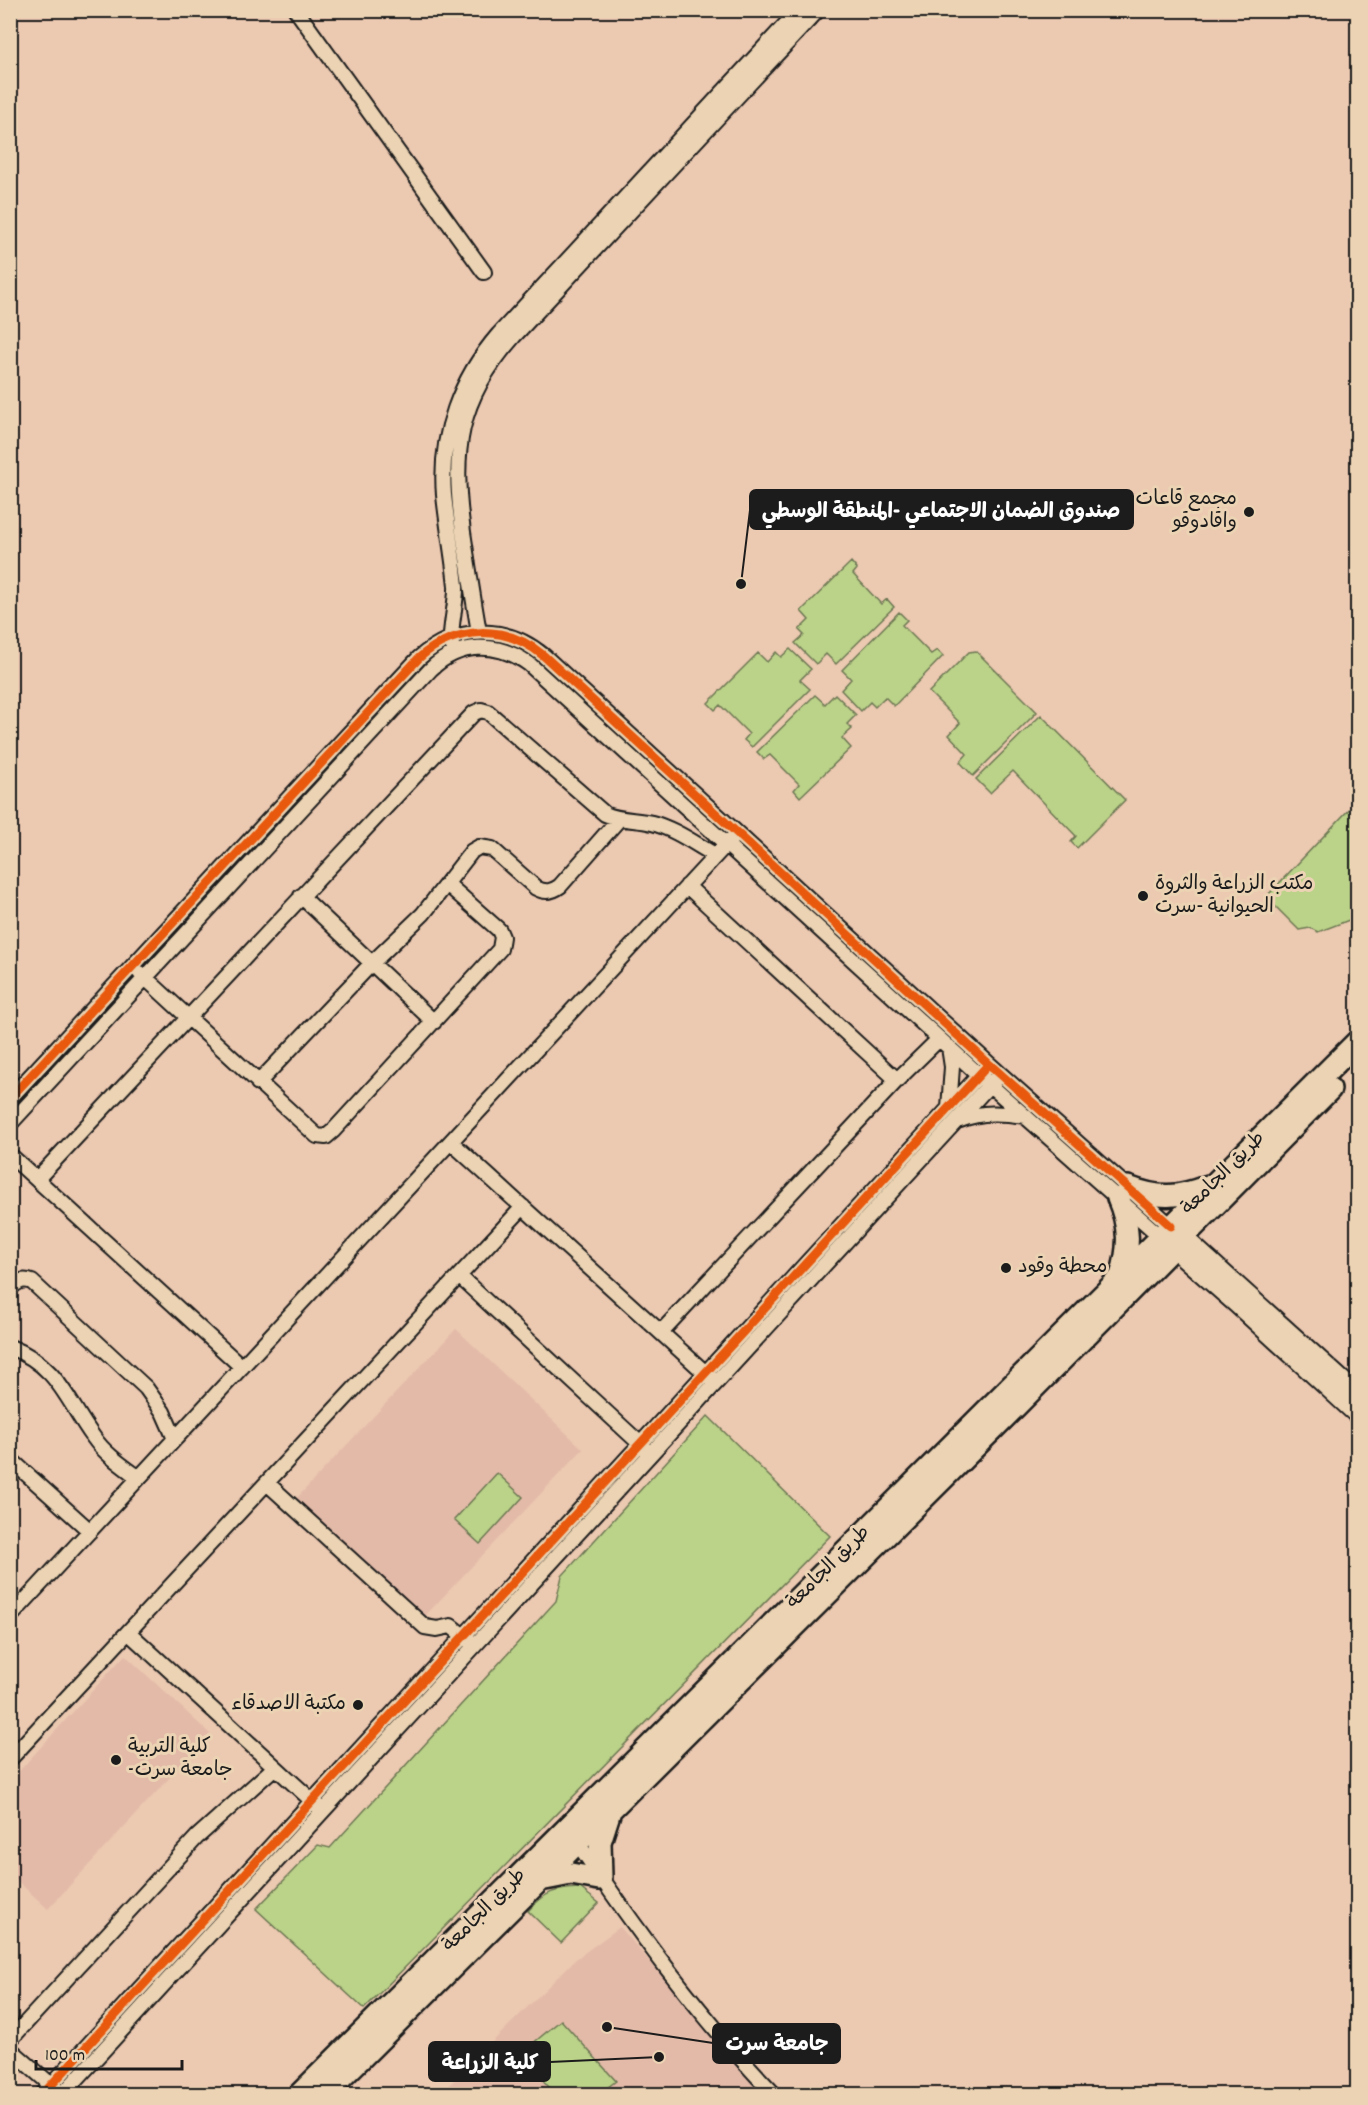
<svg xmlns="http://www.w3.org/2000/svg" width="1368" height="2105" viewBox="0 0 1368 2105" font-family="Dekko,'Playpen Sans Arabic',sans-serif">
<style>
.built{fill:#e3baa8}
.green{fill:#bbd289;stroke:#6c7752;stroke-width:1.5}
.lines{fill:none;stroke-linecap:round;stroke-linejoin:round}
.minor-casing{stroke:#1c1c1c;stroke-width:18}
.major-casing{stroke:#1c1c1c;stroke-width:22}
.highway-casing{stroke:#1c1c1c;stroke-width:26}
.minor{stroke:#ebd3b3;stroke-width:14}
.major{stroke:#ebd3b3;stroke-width:18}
.highway{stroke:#ebd3b3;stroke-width:21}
.cycleway-casing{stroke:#ebd3b3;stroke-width:13}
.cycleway{stroke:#e8590c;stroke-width:9}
.poi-dot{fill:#1c1c1c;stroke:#ebd3b3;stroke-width:2}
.labels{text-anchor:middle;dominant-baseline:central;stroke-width:6;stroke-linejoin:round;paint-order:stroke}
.poi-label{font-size:20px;fill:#1c1c1c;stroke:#ebd3b3;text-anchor:start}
.street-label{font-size:20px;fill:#1c1c1c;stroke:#ebd3b3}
.leader{fill:none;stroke:#1c1c1c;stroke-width:2}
.callout-dot{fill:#1c1c1c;stroke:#ebd3b3;stroke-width:2}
.callout{fill:#1c1c1c;stroke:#1c1c1c;stroke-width:2}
.callout-label{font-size:21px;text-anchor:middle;font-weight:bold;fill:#fff}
</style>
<rect width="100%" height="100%" fill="#ecc9b1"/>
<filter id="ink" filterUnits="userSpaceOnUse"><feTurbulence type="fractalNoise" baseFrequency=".0167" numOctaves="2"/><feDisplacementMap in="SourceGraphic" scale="12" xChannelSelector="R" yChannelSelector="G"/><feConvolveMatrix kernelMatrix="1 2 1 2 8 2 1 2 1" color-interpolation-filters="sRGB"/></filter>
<g filter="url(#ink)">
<path class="built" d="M456 1329 583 1449 422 1619 296 1499Z
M125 1655 210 1734 48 1909 11 1875V1780Z
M620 1927 763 2094H440L576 1959Z"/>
<path class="green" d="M851 562 857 569 853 574 881 604 887 599 894 607 836 664 826 654 816 664 795 643 804 635 799 630 809 620 801 611Z
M899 612 907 620 902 625 931 654 937 650 943 656 894 706 885 697 875 707 870 702 861 711 841 690 851 679 842 670Z
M790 649 811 669 800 680 810 689 752 747 744 740 749 734 720 705 715 710 708 703 758 653 767 662 776 652 781 657Z
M976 651 1037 712 973 776 960 762 967 754 949 735 960 723 929 692 969 652Z
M835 694 856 715 847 724 852 729 842 738 851 748 800 797 794 790 799 784 770 755 764 759 757 752 815 695 825 704Z
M1041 715 1125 800 1077 848 1071 842 1076 836 1013 771 990 793 976 779Z
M1357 801V917L1318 932 1310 928 1299 930 1266 897Z
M708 1416 830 1536 364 2009 256 1909 318 1845 330 1848 556 1601 562 1576Z
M497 1473 523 1497 480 1544 454 1520Z
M580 1888 599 1903 561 1943 528 1911C546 1891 555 1889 580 1888Z
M561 2020 616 2081 599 2094H555L520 2054Z"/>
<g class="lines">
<defs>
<path id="minor" d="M296 10 484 272
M479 632C473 598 468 565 463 532 452 451 457 400 514 336L818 10
M452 645C448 635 457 602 456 586 453 556 447 525 444 495 439 435 460 379 499 334L799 10
M687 886 897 1080
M301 896 434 1022
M140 973 317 1136 326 1137 333 1131 500 949 502 937 499 930 447 884
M949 1047 952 1067 949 1108
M258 1083 372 963 423 914 472 851 479 847 492 849 536 888C545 893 552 892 560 886L619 819
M10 1098 419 658C456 625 506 624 544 656L989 1064 1171 1226
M960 1120C983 1111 1002 1113 1026 1116
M10 1124 431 669C459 642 497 641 529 664L990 1085 1161 1237
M451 1142 712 1379
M10 1155 242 1367
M37 1179 474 713 481 710 488 712 605 814C620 821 636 819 652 823 675 829 695 844 715 855
M459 1276 647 1450
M10 1288C18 1282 22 1278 32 1282L146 1388 163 1412 175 1439
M661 1332 897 1080 939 1039
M10 1347C59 1366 66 1400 94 1438 105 1454 123 1466 139 1478
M10 1459 90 1531
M267 1483 425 1627 437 1629 451 1626 470 1641
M10 1617 733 837
M128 1632 319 1807
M10 1759 523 1207
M573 1836C634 1927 698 2015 774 2094
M10 2040 197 1837 275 1767
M10 2049 58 2091
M43 2094 984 1070
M63 2094 994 1080"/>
<path id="major" d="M1174 1229 1358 1395
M1162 1238 1237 1304 1358 1415"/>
<path id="highway" d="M1128 1187C1159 1199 1177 1198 1208 1186
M1118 1198C1130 1226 1130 1248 1121 1276
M601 1877 600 1842 609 1814
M540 1880 571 1874 599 1879
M300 2094 1358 1041
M325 2094 1016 1406 1330 1089"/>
</defs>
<use href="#minor" class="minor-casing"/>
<use href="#major" class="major-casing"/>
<use href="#highway" class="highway-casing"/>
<use href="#minor" class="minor"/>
<use href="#major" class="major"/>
<use href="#highway" class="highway"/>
<defs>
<path id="cycleway" d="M10 1098 419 658C456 625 506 624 544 656L989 1064 1171 1226
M43 2094 989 1064"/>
</defs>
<use href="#cycleway" class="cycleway-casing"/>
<use href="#cycleway" class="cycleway"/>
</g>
</g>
<g class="poi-dot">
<circle cx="1249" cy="512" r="6"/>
<circle cx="1143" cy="896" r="6"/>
<circle cx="1006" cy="1268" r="6"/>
<circle cx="358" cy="1705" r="6"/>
<circle cx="116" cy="1760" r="6"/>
</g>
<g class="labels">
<g class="poi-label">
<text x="1237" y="500" text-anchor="end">مجمع قاعات<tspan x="1237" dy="23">واقادوقو</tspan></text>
<text x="1155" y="885">مكتب الزراعة والثروة<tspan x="1155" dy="23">الحيوانية -سرت</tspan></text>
<text x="1018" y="1268">محطة وقود</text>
<text x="346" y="1705" text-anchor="end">مكتبة الاصدقاء</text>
<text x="128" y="1748">كلية التربية<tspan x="128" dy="23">-جامعة سرت</tspan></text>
</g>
<g class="street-label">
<text transform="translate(1224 1174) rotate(-45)">طريق الجامعة</text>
<text transform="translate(829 1568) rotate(-45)">طريق الجامعة</text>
<text transform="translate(485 1911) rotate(-45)">طريق الجامعة</text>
</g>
</g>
<path class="leader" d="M741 584L750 510M607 2027L713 2043M659 2057L550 2062"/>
<g class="callout-dot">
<circle cx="741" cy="584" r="6"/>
<circle cx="607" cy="2027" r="6"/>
<circle cx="659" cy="2057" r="6"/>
</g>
<g class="callout">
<rect x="750" y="490" width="383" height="39" rx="6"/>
<rect x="713" y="2024" width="127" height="39" rx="6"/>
<rect x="429" y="2042" width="121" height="39" rx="6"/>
</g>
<g class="callout-label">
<text x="941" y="517">صندوق الضمان الاجتماعي -المنطقة الوسطي</text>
<text x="777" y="2050">جامعة سرت</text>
<text x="490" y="2069">كلية الزراعة</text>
</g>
<rect width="1368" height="2105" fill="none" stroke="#ebd3b3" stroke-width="36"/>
<rect x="18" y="18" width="1332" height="2069" fill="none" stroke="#1c1c1c" stroke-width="2" filter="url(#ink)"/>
<path d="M36 2060v9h146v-9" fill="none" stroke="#1c1c1c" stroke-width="3"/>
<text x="45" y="2060" font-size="18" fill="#1c1c1c" stroke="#ebd3b3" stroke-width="4.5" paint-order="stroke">100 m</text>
</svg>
